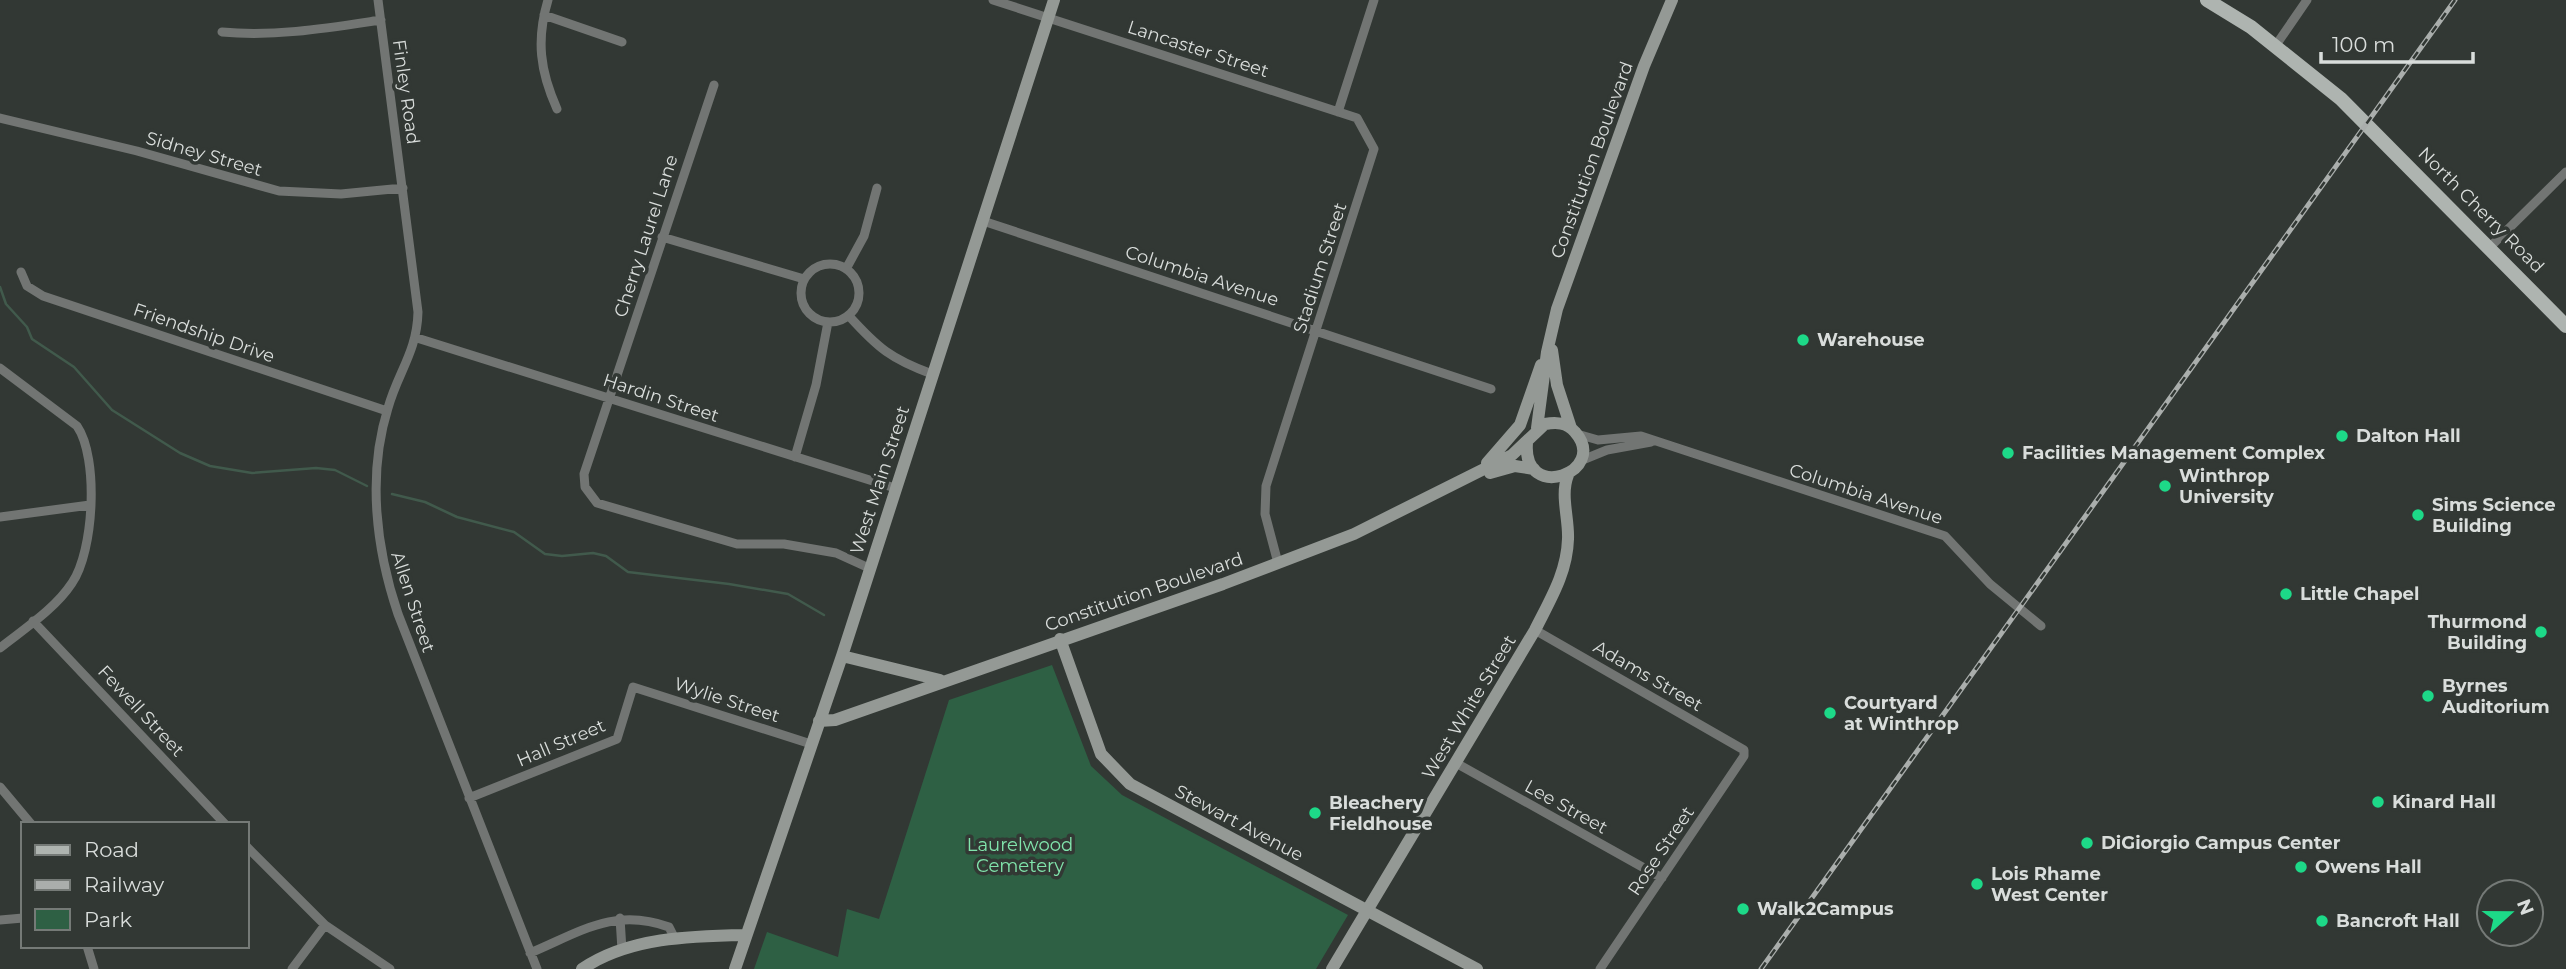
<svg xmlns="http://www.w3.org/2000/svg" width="2566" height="969" viewBox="0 0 2566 969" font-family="Montserrat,sans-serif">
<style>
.green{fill:#2e6044}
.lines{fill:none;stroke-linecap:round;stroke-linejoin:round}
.stream{stroke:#415a4c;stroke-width:2.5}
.street{stroke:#727573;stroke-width:9}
.secondary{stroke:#949995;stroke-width:12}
.primary{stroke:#aeb4b0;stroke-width:14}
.rail-casing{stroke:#aaaeac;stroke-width:5}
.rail{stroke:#323834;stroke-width:2.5;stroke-dasharray:8;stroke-linecap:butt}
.poi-dot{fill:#1dd988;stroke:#323834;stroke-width:2.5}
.labels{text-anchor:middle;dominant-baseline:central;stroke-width:7;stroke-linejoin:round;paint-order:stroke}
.street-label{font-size:18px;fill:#d9dddb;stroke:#323834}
.poi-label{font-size:18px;font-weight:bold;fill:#d9dddb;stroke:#323834;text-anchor:start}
.park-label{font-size:18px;fill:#81e5ac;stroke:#323834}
</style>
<rect width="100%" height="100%" fill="#323834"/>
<path class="green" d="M1052 665 1091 766 1122 795 1348 915 1316 969H754L767 932 838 957 847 909 879 919 949 700Z"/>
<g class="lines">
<path class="stream" d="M0 287 6 304 27 327 32 339 74 367 112 410 180 453 210 466 252 473 316 468 335 470 367 486
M392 494 425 502 457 517 514 532 545 554 562 556 593 553 606 556 628 572 729 584 788 594 824 615"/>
<path class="street" d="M378 0 418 312C417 352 398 372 388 408 367 475 376 549 398 614L537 969
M548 0C536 40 540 71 557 109
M993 0 1357 118 1374 149 1266 486 1265 514 1278 563
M544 15 622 42
M222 32C275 37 328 28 381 20
M2276 45 2307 0
M714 85 584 474 585 487 597 503 737 544H784L836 553 869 568
M1338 112 1374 0
M0 118 137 151 279 191 341 194 403 188
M983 221 1491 389
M662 237 804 279
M2490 247 2566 172
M801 293a29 29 0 1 1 58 0a29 29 0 1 1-58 0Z
M846 269 864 236 877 188
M21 272 27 286 43 296 387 411
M849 316C878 348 891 359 932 374
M417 338 895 488
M0 368 77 426C99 458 94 551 72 583 55 609 24 629 0 648
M1577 434 1598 440 1641 436 1945 536 1990 584 2041 626
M795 457 816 385 828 322
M1580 461 1607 450 1651 442
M0 517 90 505
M33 621 225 824
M1535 630 1744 750V756L1600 969
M1456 763 1662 878
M0 787 31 824
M469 798 617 739 633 687 811 744
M247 847 325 925 390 969
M620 918 622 950
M0 920 23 918
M87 946 94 969
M530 953C580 932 614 907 669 927L675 939
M292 969 325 925"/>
<path class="secondary" d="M1552 350 1557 385 1571 428
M1537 428 1547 352 1557 309 1644 66 1672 0
M1487 463 1520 425 1541 365
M1490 473 1515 466 1534 469
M1060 639 1101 754 1130 784 1477 969
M842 656 940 680
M819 721 835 720 1223 584 1354 534 1512 455 1545 424C1556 422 1567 422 1575 432 1610 472 1522 504 1527 443
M582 969C629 937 691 936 746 935
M735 969 842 656 1054 0
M1332 969 1535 630C1550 600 1567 573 1568 539 1569 518 1560 495 1568 475"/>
<path class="primary" d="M2207 0 2251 27 2341 99 2566 326"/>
<defs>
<path id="rail" d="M1761 969 2455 0"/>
</defs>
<use href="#rail" class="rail-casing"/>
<use href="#rail" class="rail"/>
</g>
<g class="poi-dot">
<circle cx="1803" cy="340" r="7"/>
<circle cx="2342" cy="436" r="7"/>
<circle cx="2008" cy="453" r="7"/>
<circle cx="2165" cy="486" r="7"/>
<circle cx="2418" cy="515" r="7"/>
<circle cx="2286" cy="594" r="7"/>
<circle cx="2541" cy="632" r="7"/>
<circle cx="2428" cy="696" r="7"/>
<circle cx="1830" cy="713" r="7"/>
<circle cx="2378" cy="802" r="7"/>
<circle cx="1315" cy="813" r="7"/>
<circle cx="2087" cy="843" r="7"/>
<circle cx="2301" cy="867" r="7"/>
<circle cx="1977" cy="884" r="7"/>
<circle cx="1743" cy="909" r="7"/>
<circle cx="2322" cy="921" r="7"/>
</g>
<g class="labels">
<g class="street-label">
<text transform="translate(1198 49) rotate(18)">Lancaster Street</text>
<text transform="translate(406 92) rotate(82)">Finley Road</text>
<text transform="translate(204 154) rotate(16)">Sidney Street</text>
<text transform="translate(1592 160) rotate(-70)">Constitution Boulevard</text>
<text transform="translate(2481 210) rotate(45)">North Cherry Road</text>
<text transform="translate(646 236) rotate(-72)">Cherry Laurel Lane</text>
<text transform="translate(1320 268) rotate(-72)">Stadium Street</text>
<text transform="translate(1202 276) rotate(18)">Columbia Avenue</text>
<text transform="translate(204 333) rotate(19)">Friendship Drive</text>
<text transform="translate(661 398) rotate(18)">Hardin Street</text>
<text transform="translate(880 480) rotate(-72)">West Main Street</text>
<text transform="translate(1866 494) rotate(18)">Columbia Avenue</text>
<text transform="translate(1144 592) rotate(-19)">Constitution Boulevard</text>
<text transform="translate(413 602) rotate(72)">Allen Street</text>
<text transform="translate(1648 676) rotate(30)">Adams Street</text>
<text transform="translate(727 700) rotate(18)">Wylie Street</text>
<text transform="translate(1469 707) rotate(-59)">West White Street</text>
<text transform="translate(141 711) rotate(47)">Fewell Street</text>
<text transform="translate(561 743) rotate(-23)">Hall Street</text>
<text transform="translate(1566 807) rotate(29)">Lee Street</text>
<text transform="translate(1239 823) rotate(28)">Stewart Avenue</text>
<text transform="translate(1661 851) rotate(-56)">Rose Street</text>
</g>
<g class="poi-label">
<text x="1817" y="340">Warehouse</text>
<text x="2356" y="436">Dalton Hall</text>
<text x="2022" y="453">Facilities Management Complex</text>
<text x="2179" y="476">Winthrop<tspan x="2179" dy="21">University</tspan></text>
<text x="2432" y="505">Sims Science<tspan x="2432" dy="21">Building</tspan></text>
<text x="2300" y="594">Little Chapel</text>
<text x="2527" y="622" text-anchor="end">Thurmond<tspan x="2527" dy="21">Building</tspan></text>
<text x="2442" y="686">Byrnes<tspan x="2442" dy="21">Auditorium</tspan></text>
<text x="1844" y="703">Courtyard<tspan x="1844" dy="21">at Winthrop</tspan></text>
<text x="2392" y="802">Kinard Hall</text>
<text x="1329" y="803">Bleachery<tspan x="1329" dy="21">Fieldhouse</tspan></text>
<text x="2101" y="843">DiGiorgio Campus Center</text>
<text x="2315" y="867">Owens Hall</text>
<text x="1991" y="874">Lois Rhame<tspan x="1991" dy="21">West Center</tspan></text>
<text x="1757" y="909">Walk2Campus</text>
<text x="2336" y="921">Bancroft Hall</text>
</g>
<g class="park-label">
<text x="1020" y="845">Laurelwood<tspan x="1020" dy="21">Cemetery</tspan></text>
</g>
</g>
<rect x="21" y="822" width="228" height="126" fill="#323834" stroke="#757a77" stroke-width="2"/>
<rect x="35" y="845" width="35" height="10" fill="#aeb4b0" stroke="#757a77" stroke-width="2"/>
<text x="84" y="857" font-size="21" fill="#d9dddb">Road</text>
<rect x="35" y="880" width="35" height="10" fill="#aaaeac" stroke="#757a77" stroke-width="2"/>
<text x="84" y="892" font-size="21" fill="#d9dddb">Railway</text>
<rect x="35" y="909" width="35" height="21" fill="#2e6044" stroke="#757a77" stroke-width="2"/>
<text x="84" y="927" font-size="21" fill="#d9dddb">Park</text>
<g transform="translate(2510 913) rotate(69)"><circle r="33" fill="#323834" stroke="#757a77" stroke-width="2"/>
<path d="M0-5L12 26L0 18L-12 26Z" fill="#1dd988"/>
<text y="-10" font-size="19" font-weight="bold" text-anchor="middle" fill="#d9dddb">N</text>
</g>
<path d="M2321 52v10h152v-10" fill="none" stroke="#d9dddb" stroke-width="3.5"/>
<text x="2332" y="52" font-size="21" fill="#d9dddb" stroke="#323834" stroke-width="5" paint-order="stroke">100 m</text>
</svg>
